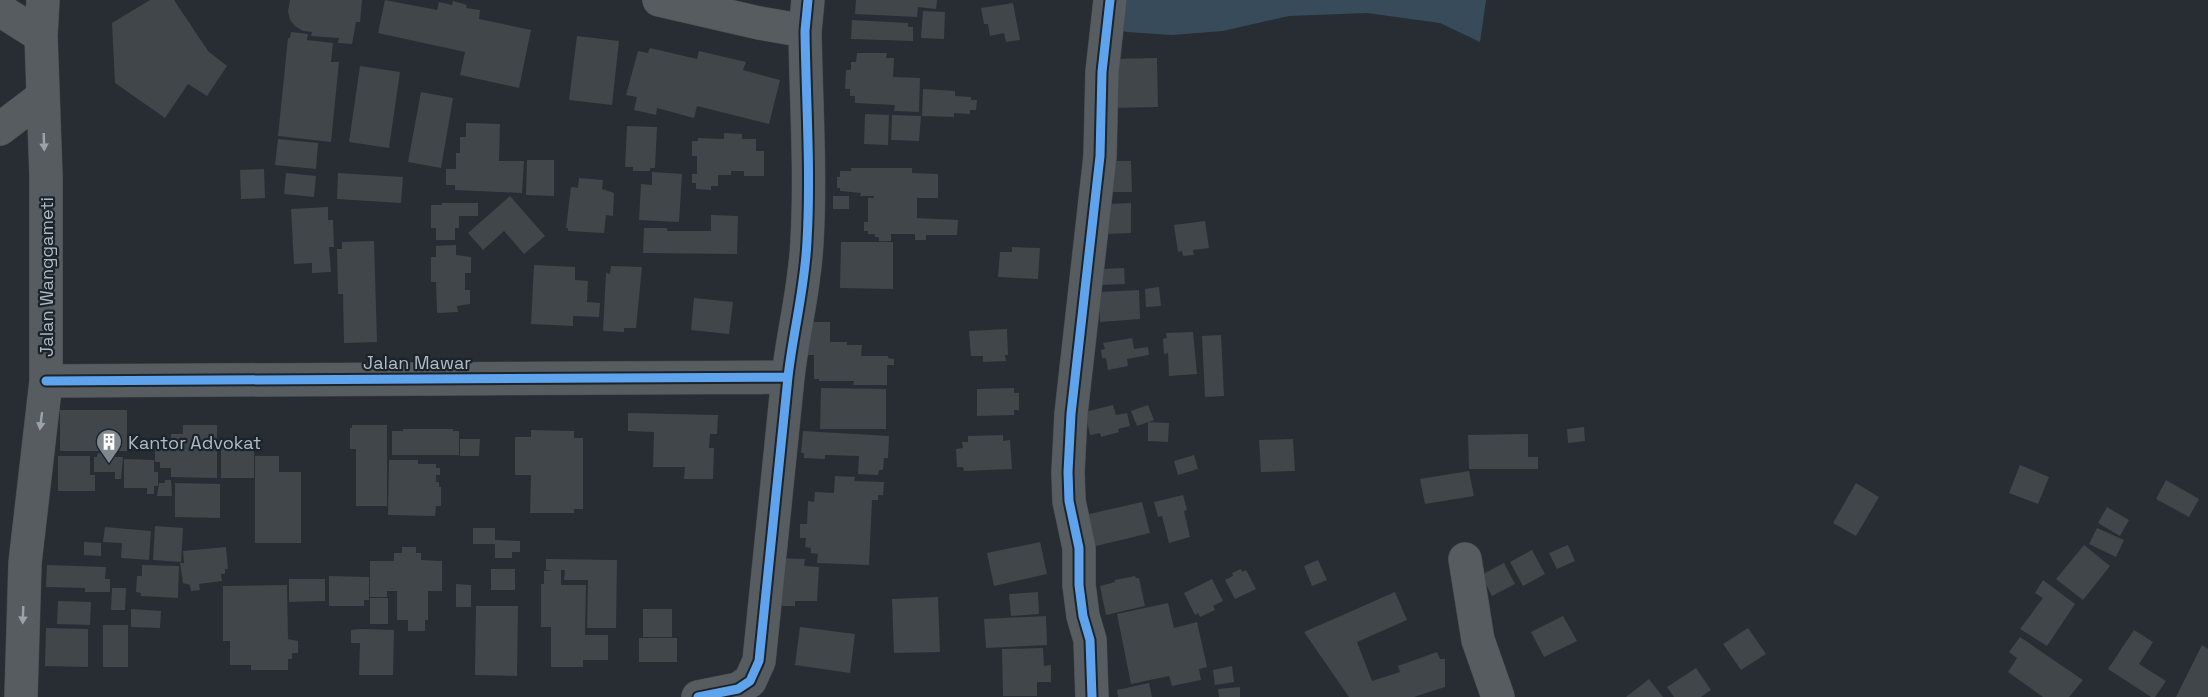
<svg xmlns="http://www.w3.org/2000/svg" width="2208" height="697" viewBox="0 0 2208 697" font-family="'Space Grotesk',sans-serif">
<style>
.water{fill:#374b5a}
.building{fill:#40464a}
.lines{fill:none;stroke-linecap:round;stroke-linejoin:round}
.minor-casing{stroke:#44494d;stroke-width:34}
.minor{stroke:#575c60;stroke-width:33}
.cycleway-casing{stroke:#1b242b;stroke-width:13}
.cycleway{stroke:#60a3ed;stroke-width:9}
.oneway{fill:#9aa2aa}
.labels{text-anchor:middle;dominant-baseline:central;stroke-width:4.5;stroke-linejoin:round;paint-order:stroke}
.street-label{font-size:18px;fill:#b1bac3;stroke:#1b242b}
.poi-label{font-size:18px;fill:#b1bac3;stroke:#1b242b;text-anchor:start}
</style>
<rect width="100%" height="100%" fill="#272d32"/>
<path class="water" d="M1094 0H1486L1480 42 1440 23 1367 13 1289 16 1223 31 1172 35 1127 32 1092 22Z"/>
<path class="building" d="M150 0H174L208 51 227 66 207 96 188 84 165 118 115 83 112 23Z
M290 0H362L360 22H356L352 44 338 43 339 38 311 36 312 32 303 31 295 26 290 20 288 11Z
M385 0 437 10 439 2 452 5 453 1 467 5 466 8 480 10 479 19 531 30 519 88 460 75 465 52 378 33Z
M856 0H937L936 9 918 7 917 17 855 14Z
M1013 3 1020 40 1006 42 1004 33 990 36 988 24H984L981 8Z
M923 11 945 12 944 39 921 38Z
M852 20 908 23V27H913V41L851 39Z
M291 32 308 34 307 40 333 43 331 62H339L331 142 278 136 288 38H290Z
M577 36 619 41 612 105 569 100Z
M650 48 697 59 699 51 746 62 743 70 780 80 769 124 697 106 694 118 657 108 656 115 634 110 637 97 626 95 638 51 648 53Z
M857 53H887L886 58H894L893 77 920 78 919 112 894 111 895 105 855 103V96H850V89H845L846 70H851V62H856Z
M1157 58 1158 107 1108 108V59Z
M360 66 400 72 389 148 349 142Z
M923 89 955 91V96L971 97V100H977L976 110H970V114L954 113V117L922 116Z
M421 92 453 98 441 168 408 162Z
M865 114 889 115 888 145 864 144Z
M892 115 921 116 919 141 891 140Z
M466 123 500 124 499 161H524L522 193 455 190V185H446V169H456V153H460V137H466Z
M627 126 657 127 655 168H650V171H633V167H625Z
M724 133 742 134V139H756V151H764V176H744V171H731V175H718V186H711V190L696 189V183H692V174H697V156H692V141H698V138L724 139Z
M278 139 318 143 316 169 275 165Z
M527 160H554V196L526 195Z
M1107 161H1131L1132 192H1108Z
M851 168H874V196H860L861 193 840 191V188H837V177H840V171H851Z
M874 168H912V173L938 174V198H917V218L958 220 957 235H926V240H915V234H891V241H879V237H875V234H868V231H864V222H868V198H874Z
M264 169 265 198 241 199 240 170Z
M652 172 682 174 679 222 639 220 641 184 652 185Z
M286 173 316 176 314 197 284 194Z
M338 173 403 177 401 203 337 199Z
M579 178 603 180 602 189 614 193 613 216 606 215 604 233 568 231V228H566L571 187 578 188Z
M510 196 545 236 524 254 504 231 483 250 468 233Z
M833 196H849V209H833Z
M442 203H478V216H459V228H455V240H436V228H431V205H442Z
M1131 203V233L1108 234 1107 204Z
M328 207V220H333L334 247H329L331 272 312 273V263L294 264 291 209Z
M711 215 738 216 737 254 643 253 644 228H667V231H711Z
M1205 221 1209 248 1193 250 1194 255 1183 256 1182 251 1178 252 1174 225Z
M374 241 377 342 344 343 343 294H338L337 249H342V242Z
M841 242H893V289L840 288Z
M456 245V255L471 257V273H465V290H470V304L457 306 458 312 437 313 436 282H431V257H436V246Z
M1012 247 1040 248 1038 279 998 277 1000 252H1012Z
M534 265 575 267V280L588 281 587 302 600 303 599 317 573 316V326L531 324Z
M611 266 642 267 636 328H624V332L603 331 606 273 610 274Z
M1124 268 1125 284 1101 285 1100 269Z
M1159 287 1161 306 1146 307 1145 289Z
M1139 290 1140 319 1100 322 1099 292Z
M694 298 733 302 729 334 691 330Z
M798 322H830V342H847V345H862L861 356H888V358L894 359V365H887V385H853L854 381H819V379H814V355H798Z
M1007 329 1008 355H1005L1006 361 983 362V356H971L969 331Z
M1193 332 1197 374 1169 376 1168 353 1164 354 1163 339 1167 338 1166 333Z
M1221 335 1224 396 1205 397 1202 336Z
M1132 338 1134 349 1148 347 1149 355 1127 359 1128 366 1108 370 1106 358H1102L1101 350 1105 349 1103 343Z
M821 388 886 389V429H820Z
M1014 388V393H1019V410H1014V415L977 416V389Z
M1113 405 1116 415 1127 413 1130 426 1118 429 1119 432 1101 437 1100 433 1090 435 1085 412Z
M1148 405 1154 420 1137 426 1131 411Z
M60 410H127V451H60Z
M628 413 718 415 717 434H710L709 448H714L713 479H684L685 467H653L654 432 628 431Z
M1148 422 1169 423 1168 442 1148 441Z
M183 425H217V478L171 477V468H160V462H155V446H171V434H183Z
M352 425H387V506H356V449H350V428H352Z
M1584 427 1585 441 1568 443 1567 429Z
M403 429H453V431H459V455H392V431H403Z
M531 430 574 431V438H583V509H574V513H530L531 475H515V437H531Z
M803 431 889 436 888 458H884L883 470H879L878 475 858 474 859 456 825 455V459L804 458V453H801Z
M1528 434V457H1538V469H1469L1468 435Z
M1003 435V441L1010 440 1012 469 964 471 963 467H957L956 449 963 448 962 442H968V436Z
M460 439H480L479 456H460Z
M1293 439 1295 471 1261 472 1259 440Z
M221 443H254V478H221Z
M98 453 112 455V457H123L121 479H115V472H94V457H97Z
M1194 455 1198 469 1178 475 1174 461Z
M58 456H90V475H95V491H58Z
M255 456H279V472H301V543H255Z
M124 459 154 460V472H158V486H154V494H147V488H124Z
M389 460H418V464H436V468H440V475H436V482H439V487H441V506H436L435 516 388 515Z
M2020 465 2049 477 2038 504 2009 493Z
M1469 471 1474 496 1425 504 1420 479Z
M835 476 855 477 854 481 884 482 883 495H878V500H872L869 565 817 563 818 554 811 553V548L805 547 806 538H800V524H807L808 501 814 502 815 492 834 493Z
M165 480H171L172 496H157L159 483H165Z
M2166 480 2199 499 2189 517 2156 499Z
M175 483 220 484V518L175 517Z
M1856 483 1879 497 1856 536 1833 523Z
M1183 495 1187 510 1184 511 1190 537 1169 543 1162 516 1158 517 1154 502Z
M1142 502 1150 533 1092 547 1085 515Z
M2107 507 2129 520 2120 536 2098 523Z
M155 526 183 528 181 562 153 560Z
M105 527 151 531 149 560 121 558 122 543 103 542Z
M473 528H495V540L520 541V552H512V558H495V544H473Z
M2097 528 2124 540 2116 557 2089 544Z
M84 542 101 543V556L84 555Z
M1040 542 1047 574 994 586 987 553Z
M1568 545 1575 561 1557 569 1549 553Z
M2084 545 2110 566 2083 600 2056 579Z
M226 547 228 569H225V574H221L222 581 199 584 200 590 191 591 190 585 183 583 180 563H184L183 551Z
M402 547H416V553H421V560L442 561V591H428V620H425V631H408V620H397V591H387V597H370V561H394V553H402Z
M1532 550 1545 574 1523 586 1510 562Z
M772 558 805 559 804 566 819 567 817 601H795V606H774Z
M546 559 617 560 616 628H587L588 580H564L565 570H561V585H586L585 635H608V660H583V667H551V627H541V584H544V571H553L546 570Z
M1318 560 1327 580 1312 586 1304 566Z
M1504 563 1515 584 1492 596 1481 575Z
M47 565 106 567 105 579H110V592H85V588L46 587Z
M142 565 179 566 178 598 141 596V593L136 592 137 576H142Z
M491 569H515V590H491Z
M1241 569 1242 572 1246 570 1256 589 1235 599 1225 580 1233 576 1232 573Z
M329 576 369 577V600H364V606H329Z
M1135 576 1136 578H1139L1145 606 1106 615 1100 586 1115 582V580Z
M289 579H325V601L289 602Z
M1212 579 1223 601 1213 606 1215 610 1200 617 1198 613 1195 615 1184 593Z
M2043 580 2075 604 2047 646 2020 629 2043 598 2035 593Z
M456 584 471 585V607H456Z
M287 585 288 639 298 641V653H292V659H288V670H251V665H230V641H223V586Z
M112 588H126L125 610H111Z
M1038 592 1039 614 1011 616 1009 594Z
M1395 592 1407 620 1357 642 1372 681 1400 672 1398 666 1437 652 1440 659H1445V687L1414 697H1349L1304 632Z
M938 597 940 652 894 653 892 599Z
M370 598H388V624H370Z
M58 601 91 602 90 625 57 624Z
M1168 603 1174 628 1197 622 1207 667 1199 669 1201 680 1172 686 1169 676 1131 684 1117 614Z
M476 606H518L517 676 475 675Z
M131 609 161 611 160 628 131 627Z
M643 609H672V637H643Z
M1046 616 1047 645 986 648 984 619Z
M1563 616 1577 641 1544 657 1531 632Z
M103 625H128V667H103Z
M800 627 855 634 850 673 795 665Z
M46 628 88 629V667L45 666Z
M1748 628 1766 654 1741 670 1723 644Z
M360 629 394 630 393 675H359L360 643H351V630Z
M2134 630 2153 642 2139 664 2166 681 2155 697H2151L2108 669Z
M2020 637 2083 680 2069 697H2043L2008 672 2017 658 2009 652Z
M639 638H677V662H639Z
M2202 645 2208 649V697H2176Z
M1043 648 1044 666 1051 665V682H1037V696H1003L1002 649Z
M1232 666 1234 682 1215 685 1213 670Z
M1696 668 1711 690 1701 697H1674L1667 687Z
M1649 679 1663 697H1626Z
M1149 683 1152 697H1118L1117 690Z
M1240 687V697H1219L1218 689Z"/>
<g class="lines">
<defs>
<path id="minor" d="M659 0 759 23 805 31
M0 10 41 36
M0 129 42 97
M46 381 788 377
M1465 559 1478 640 1498 697
M21 697 25 563 46 381V176L41 36 43 0
M698 697 738 689 750 681 759 661 788 377C793 332 805 288 807 241 811 172 806 100 805 31L808 0
M1092 697 1090 640 1083 616 1079 585V548L1069 501 1068 472 1071 414 1100 156 1102 72 1110 0"/>
</defs>
<use href="#minor" class="minor-casing"/>
<use href="#minor" class="minor"/>
<defs>
<path id="cycleway" d="M46 381 788 377
M698 697 738 689 750 681 759 661 788 377C793 332 805 288 807 241 811 172 806 100 805 31L808 0
M1092 697 1090 640 1083 616 1079 585V548L1069 501 1068 472 1071 414 1100 156 1102 72 1110 0"/>
</defs>
<use href="#cycleway" class="cycleway-casing"/>
<use href="#cycleway" class="cycleway"/>
</g>
<defs><path id="oneway-solid" d="M-6-.8H1V-3.2L6.5 0L1 3.2V.8H-6Z" transform="scale(1.5)"/></defs>
<g class="oneway">
<use href="#oneway-solid" transform="translate(44 142) rotate(88)"/>
<use href="#oneway-solid" transform="translate(41 421) rotate(97)"/>
<use href="#oneway-solid" transform="translate(23 615) rotate(92)"/>
</g>
<defs>
<symbol id="building-pin" viewBox="-11 -11 22 30"><path d="M0 17L-7.5 6A9.5 9.5 0 1 1 7.5 6Z" fill="#818990" stroke="#1b242b"/><path d="M-4-6H4V6H1V3H-1V6H-4ZM-2.5-4.3h1.7v1.8h-1.7ZM.8-4.3h1.7v1.8H.8ZM-2.5-1h1.7V.8h-1.7ZM.8-1h1.7V.8H.8Z" fill="#fff"/></symbol>
</defs>
<g fill-rule="evenodd">
<use href="#building-pin" x="94" y="427" width="30" height="40"/>
</g>
<g class="labels">
<g class="street-label">
<text transform="translate(46 277) rotate(-90)">Jalan Wanggameti</text>
<text x="417" y="362">Jalan Mawar</text>
</g>
<g class="poi-label">
<text x="128" y="442">Kantor Advokat</text>
</g>
</g>
</svg>
